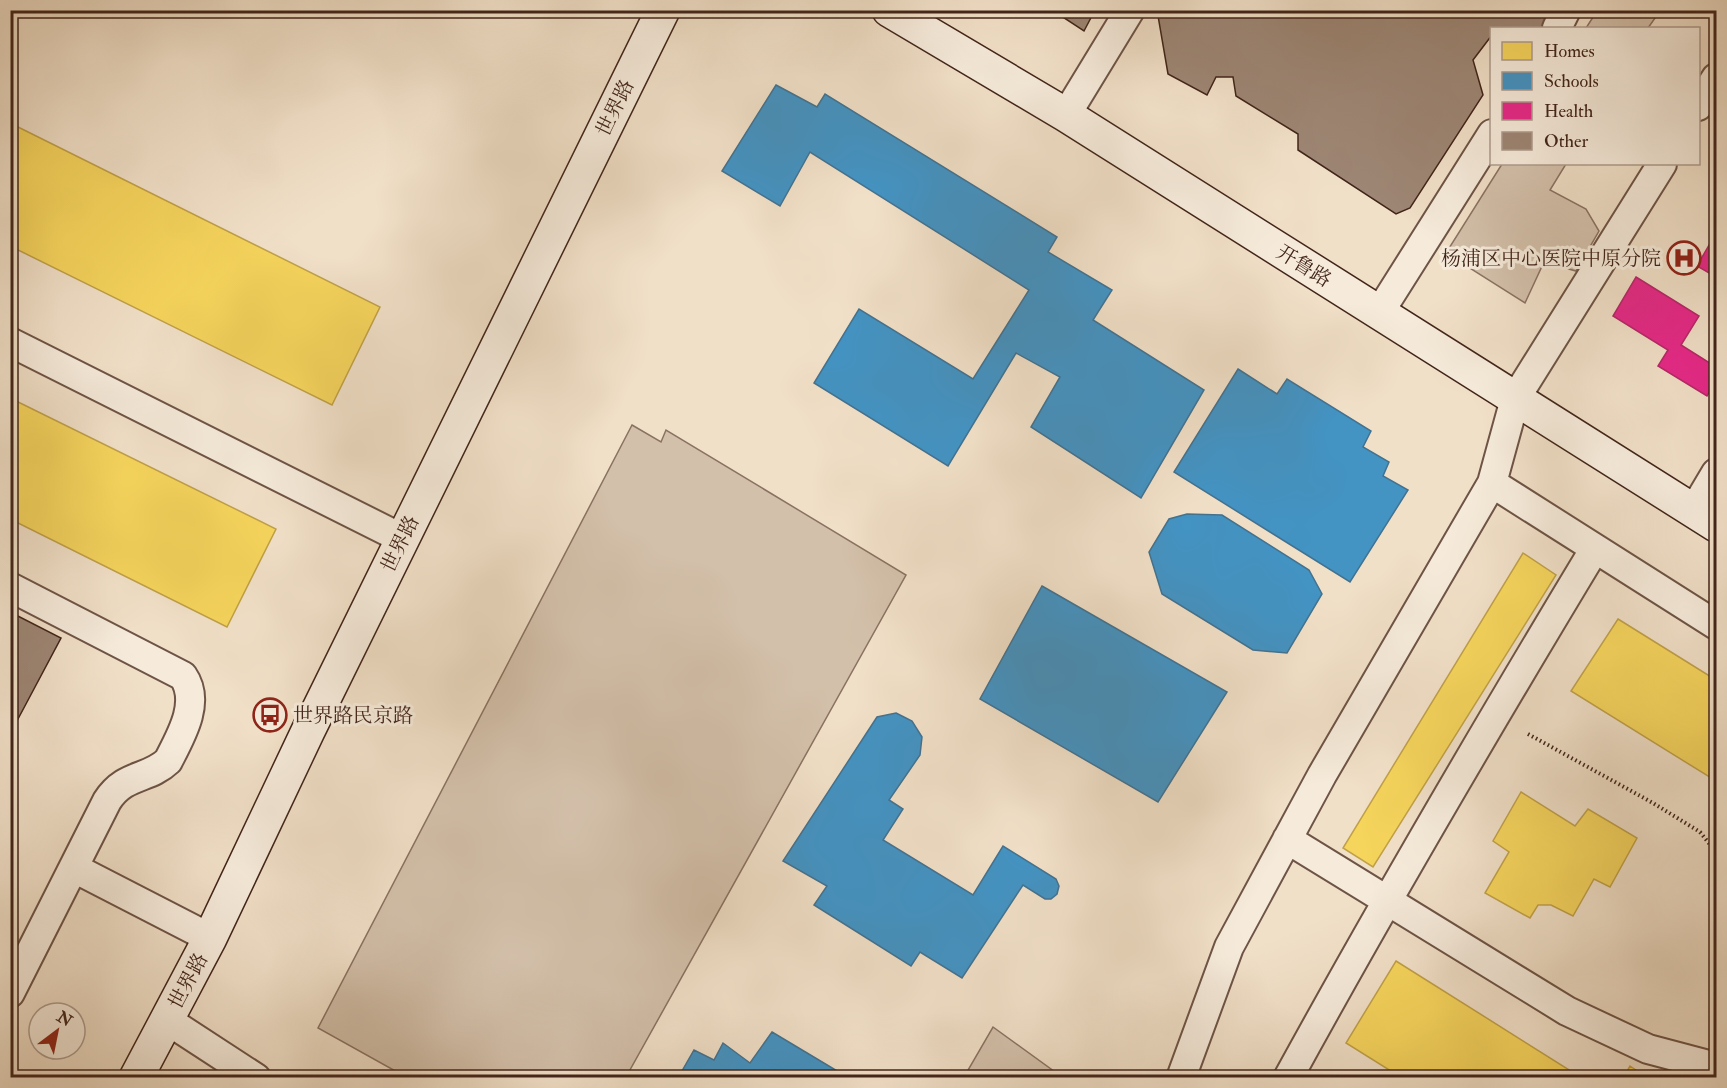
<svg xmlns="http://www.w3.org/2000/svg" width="1727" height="1088" viewBox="0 0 1727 1088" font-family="'IM FELL Double Pica','Noto Serif SC',serif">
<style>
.green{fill:#d3c0aa;stroke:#8a7262;stroke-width:1.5}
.homes{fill:#f6d55c;stroke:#c0a048;stroke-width:1.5}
.schools{fill:#4393c3;stroke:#437290;stroke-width:1.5}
.health{fill:#e7298a;stroke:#b62868;stroke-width:1.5}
.building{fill:#9d8674;stroke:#42251a;stroke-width:1.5}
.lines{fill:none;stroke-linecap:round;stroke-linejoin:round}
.lane-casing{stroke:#6e5446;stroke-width:32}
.secondary-casing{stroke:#42251a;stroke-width:36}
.path{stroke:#42251a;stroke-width:4;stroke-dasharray:1.5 3;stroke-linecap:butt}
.lane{stroke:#f6ebdb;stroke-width:28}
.secondary{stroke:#f6ebdb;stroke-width:33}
.labels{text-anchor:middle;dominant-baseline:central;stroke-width:6;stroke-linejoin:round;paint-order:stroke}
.street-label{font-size:20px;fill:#42251a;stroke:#f6ebdb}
.poi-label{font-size:20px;fill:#42251a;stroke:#f6ebdb;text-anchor:end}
</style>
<rect width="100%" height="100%" fill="#f1e0c8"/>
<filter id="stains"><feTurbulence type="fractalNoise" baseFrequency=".00333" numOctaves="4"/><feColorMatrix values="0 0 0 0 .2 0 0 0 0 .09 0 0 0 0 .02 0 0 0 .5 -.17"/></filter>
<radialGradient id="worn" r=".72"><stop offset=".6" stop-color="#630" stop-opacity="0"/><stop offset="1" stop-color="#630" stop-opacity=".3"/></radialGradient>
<path class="green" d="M1597 11V10L1660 11 1648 28H1586Z
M1502 164H1566L1550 190 1586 209 1599 231 1576 271 1544 262 1525 303 1446 253Z
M632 425 661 442 666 430 906 575 626 1077H406L318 1028Z
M993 1027 1062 1077H964Z"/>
<path class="homes" d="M10 123 380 307 332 405 10 246Z
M10 398 276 529 227 627 10 519Z
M1523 553 1556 575 1373 867 1343 848Z
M1618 619 1716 680V781L1571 691Z
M1521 792 1575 826 1588 809 1637 838 1610 887 1594 879 1573 916 1551 905H1538L1530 918 1485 893 1509 852 1493 841Z
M1396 961 1582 1078H1402L1346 1043Z
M1630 1066 1648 1078H1623Z"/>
<path class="schools" d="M776 85 817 107 825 94 1057 237 1048 252 1112 290 1093 320 1204 390 1141 498 1031 427 1060 377 1016 353 948 466 814 383 859 309 973 379 1029 290 810 152 780 206 722 171Z
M1238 369 1277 394 1287 379 1371 431 1363 447 1389 462 1383 476 1408 490 1350 582 1174 472Z
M1187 514 1222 515 1309 570 1322 594 1287 653 1253 650 1162 594 1149 552 1169 519Z
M1042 586 1227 692 1158 802 980 699Z
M896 713 912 721 922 737 920 755 889 800 903 809 883 840 973 895 1003 846 1056 879 1059 886 1057 894 1051 899H1045L1023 885 962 978 920 952 911 966 814 905 827 886 783 861 877 717Z
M772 1032 849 1078H678L694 1050 714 1060 723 1043 750 1063Z"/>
<path class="health" d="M1716 233V277L1697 266Z
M1636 277 1699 316 1681 345 1716 367V381L1707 396 1658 366 1668 350 1613 316Z"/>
<path class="building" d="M1052 10H1095L1084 31Z
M1157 10H1553L1545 28H1492V35L1473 60 1483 95 1410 208 1396 214 1298 150V134L1236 96 1233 77H1216L1207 95 1168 74Z
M10 612 61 638 10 734Z"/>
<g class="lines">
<defs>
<path id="lane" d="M1557 28 1566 10
M1698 106 1716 78
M1066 115 1130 10
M1379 313 1492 134
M10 342 403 539
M1492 483 1716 625
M1694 510 1716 473
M10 587 183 676C201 702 181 736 168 761 148 780 125 773 107 801L10 993
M1287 839 1567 1011 1648 1049 1716 1067
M74 868 210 938
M167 1020 256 1078
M1181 1078 1229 947 1322 775 1492 483 1515 399 1662 164
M1288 1078C1386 899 1489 724 1594 550"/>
<path id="secondary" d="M889 10 1066 115 1716 525
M136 1078 210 938 308 731 663 10"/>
</defs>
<use href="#lane" class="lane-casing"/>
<use href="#secondary" class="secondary-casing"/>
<path class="path" d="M1528 734 1653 803 1700 832 1716 852"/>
<use href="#lane" class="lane"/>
<use href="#secondary" class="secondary"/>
</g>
<defs>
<symbol id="hospital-ring" viewBox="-11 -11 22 22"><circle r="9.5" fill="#f6ebdb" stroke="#8f2418" stroke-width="1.5"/><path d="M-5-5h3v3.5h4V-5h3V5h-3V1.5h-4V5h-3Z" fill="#8f2418"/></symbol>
<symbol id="bus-ring" viewBox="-11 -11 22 22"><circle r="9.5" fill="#f6ebdb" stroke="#8f2418" stroke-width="1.5"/><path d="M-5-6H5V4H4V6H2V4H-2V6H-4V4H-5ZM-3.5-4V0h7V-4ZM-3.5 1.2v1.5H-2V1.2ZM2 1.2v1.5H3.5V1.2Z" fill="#8f2418"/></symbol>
</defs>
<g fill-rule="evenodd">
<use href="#hospital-ring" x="1665" y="239" width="38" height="38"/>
<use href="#bus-ring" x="251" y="696" width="38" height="38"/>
</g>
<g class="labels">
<g class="street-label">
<text transform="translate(615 108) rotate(-64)">世界路</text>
<text transform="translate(1304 266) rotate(32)">开鲁路</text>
<text transform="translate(400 544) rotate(-64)">世界路</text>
<text transform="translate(188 981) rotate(-62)">世界路</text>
</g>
<g class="poi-label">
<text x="1661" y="258">杨浦区中心医院中原分院</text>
<text x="293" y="715" text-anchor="start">世界路民京路</text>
</g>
</g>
<rect width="1727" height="1088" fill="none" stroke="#f1e0c8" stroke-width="36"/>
<rect x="12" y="12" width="1703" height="1064" fill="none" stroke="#42251a" stroke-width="3"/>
<rect x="18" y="18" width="1691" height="1052" fill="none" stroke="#42251a" stroke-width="1.5"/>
<rect x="1490" y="27" width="210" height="138" fill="#f6ebdb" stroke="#ae9c8e" stroke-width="1.5"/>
<rect x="1502" y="42" width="30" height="18" fill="#f6d55c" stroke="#ae9c8e" stroke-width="1.5"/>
<text x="1544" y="57" font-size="18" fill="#42251a">Homes</text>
<rect x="1502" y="72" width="30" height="18" fill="#4393c3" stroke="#ae9c8e" stroke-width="1.5"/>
<text x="1544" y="87" font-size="18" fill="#42251a">Schools</text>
<rect x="1502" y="102" width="30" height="18" fill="#e7298a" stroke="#ae9c8e" stroke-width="1.5"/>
<text x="1544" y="117" font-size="18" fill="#42251a">Health</text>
<rect x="1502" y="132" width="30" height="18" fill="#9d8674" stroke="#ae9c8e" stroke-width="1.5"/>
<text x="1544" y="147" font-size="18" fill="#42251a">Other</text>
<g transform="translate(57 1031) rotate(32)"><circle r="28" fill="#f6ebdb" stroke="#ae9c8e" stroke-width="1.5"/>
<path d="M0-4.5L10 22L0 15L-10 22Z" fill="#8f2418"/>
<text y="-9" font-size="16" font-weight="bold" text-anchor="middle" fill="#42251a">N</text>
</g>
<rect width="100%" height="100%" filter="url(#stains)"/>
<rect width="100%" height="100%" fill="url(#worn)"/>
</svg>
